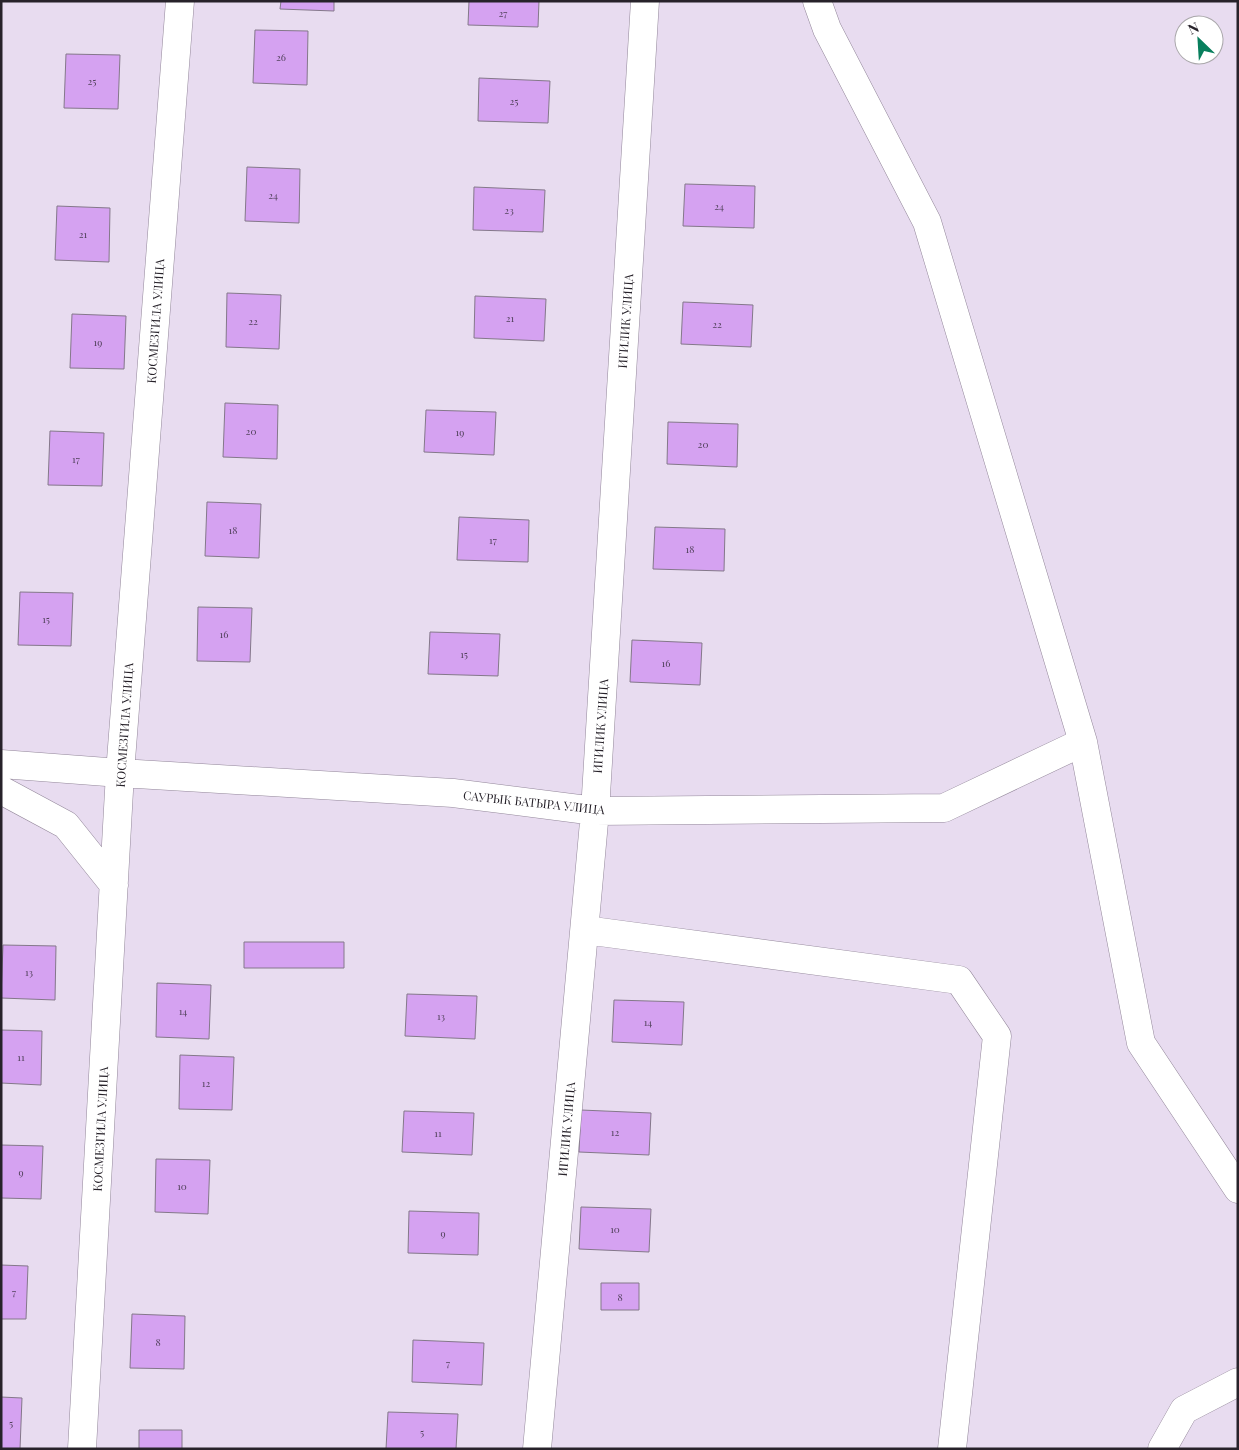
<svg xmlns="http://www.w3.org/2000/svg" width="1239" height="1450" viewBox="0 0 1239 1450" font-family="'Playfair Display',serif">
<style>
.building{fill:#d5a2f1;stroke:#84788a}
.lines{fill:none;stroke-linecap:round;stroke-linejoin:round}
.minor-casing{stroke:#93879a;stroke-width:29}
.minor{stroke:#fff;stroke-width:28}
.labels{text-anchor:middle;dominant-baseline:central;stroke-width:4;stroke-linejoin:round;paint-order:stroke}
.number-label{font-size:10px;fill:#52425c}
.street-label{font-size:12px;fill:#27222a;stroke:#fff}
</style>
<rect width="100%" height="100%" fill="#e8dcf0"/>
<path class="building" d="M281 1H334V11L280 9Z
M469 1H539L538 27 468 25Z
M255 30 308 31 307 85 253 83Z
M66 54 120 55 118 109 64 108Z
M479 78 550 81 548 123 478 121Z
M247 167 300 169 299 223 245 221Z
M685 184 755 186 754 228 683 226Z
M474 187 545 190 543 232 473 230Z
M57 206 110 208 109 262 55 260Z
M227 293 281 295 279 349 226 347Z
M475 296 546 299 544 341 474 338Z
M683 302 753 305 751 347 681 344Z
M72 314 126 316 124 369 70 368Z
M225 403 278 405 277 459 223 457Z
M426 410 496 412 494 455 424 452Z
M668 422 738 424 737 467 667 464Z
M50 431 104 433 102 486 48 485Z
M207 502 261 504 259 558 205 556Z
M459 517 529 520 528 562 457 560Z
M655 527 725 529 724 571 653 569Z
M20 592 73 593 71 646 18 645Z
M198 607 252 608 250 662 197 661Z
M430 632 500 634 498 676 428 674Z
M632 640 702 643 700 685 630 682Z
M244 942H344V968H244Z
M3 945 56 946 55 1000 1 998Z
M157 983 211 985 209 1039 156 1037Z
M407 994 477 996 475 1039 405 1036Z
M614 1000 684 1002 682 1045 612 1042Z
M1 1030 42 1031 41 1085 1 1083Z
M180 1055 234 1057 232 1110 179 1109Z
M581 1110 651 1113 649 1155 579 1152Z
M404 1111 474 1113 472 1155 402 1152Z
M1 1145 43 1146 41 1199 1 1198Z
M156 1159 210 1160 208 1214 155 1212Z
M581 1207 651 1209 649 1252 579 1249Z
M409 1211 479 1213 478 1255 408 1253Z
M1 1265 28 1266 26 1319H1Z
M601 1283H639V1310H601Z
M132 1314 185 1316 184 1369 130 1368Z
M413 1340 484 1343 482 1385 412 1382Z
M1 1397 22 1398 20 1449H1Z
M388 1412 458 1414 456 1449H386Z
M139 1430H182V1449H139Z"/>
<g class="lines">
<defs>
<path id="minor" d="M817 1 827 29 927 222 1083 742 1141 1043 1238 1189
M1 764 120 773 453 793 595 811 944 808 1083 742
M1 790 66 825 114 885
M585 930 959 980 997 1036 952 1449
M82 1449 120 773 180 1
M537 1449 595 811 645 1
M1162 1449 1184 1410 1238 1382"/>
</defs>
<use href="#minor" class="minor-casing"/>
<use href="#minor" class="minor"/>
</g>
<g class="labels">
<g class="number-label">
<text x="503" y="13">27</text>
<text x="281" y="57">26</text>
<text x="92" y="81">25</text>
<text x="514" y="101">25</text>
<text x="273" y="195">24</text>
<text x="719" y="206">24</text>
<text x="509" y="210">23</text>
<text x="83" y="234">21</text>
<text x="510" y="318">21</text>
<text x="253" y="321">22</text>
<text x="717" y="324">22</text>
<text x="98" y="342">19</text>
<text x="251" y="431">20</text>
<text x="460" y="432">19</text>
<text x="703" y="444">20</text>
<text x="76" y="459">17</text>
<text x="233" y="530">18</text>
<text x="493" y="540">17</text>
<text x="690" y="549">18</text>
<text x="46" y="619">15</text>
<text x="224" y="634">16</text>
<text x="464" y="654">15</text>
<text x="666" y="663">16</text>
<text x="29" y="972">13</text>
<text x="183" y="1011">14</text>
<text x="441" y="1016">13</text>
<text x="648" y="1022">14</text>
<text x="21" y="1057">11</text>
<text x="206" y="1083">12</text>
<text x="615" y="1132">12</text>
<text x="438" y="1133">11</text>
<text x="21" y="1172">9</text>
<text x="182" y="1186">10</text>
<text x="615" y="1229">10</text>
<text x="443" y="1233">9</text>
<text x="14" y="1292">7</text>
<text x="620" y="1297">8</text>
<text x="158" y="1342">8</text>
<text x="448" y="1363">7</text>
<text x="11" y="1423">5</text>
<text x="422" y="1432">5</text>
</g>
<g class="street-label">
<text transform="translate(155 321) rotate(-86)">КОСМЕЗГИЛА УЛИЦА</text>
<text transform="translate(625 321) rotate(-86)">ИГИЛИК УЛИЦА</text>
<text transform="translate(124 725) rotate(-86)">КОСМЕЗГИЛА УЛИЦА</text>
<text transform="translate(600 726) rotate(-86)">ИГИЛИК УЛИЦА</text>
<text transform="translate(534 802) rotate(6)">САУРЫК БАТЫРА УЛИЦА</text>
<text transform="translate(100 1129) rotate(-87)">КОСМЕЗГИЛА УЛИЦА</text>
<text transform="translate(566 1129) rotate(-85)">ИГИЛИК УЛИЦА</text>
</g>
</g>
<rect width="1239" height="1450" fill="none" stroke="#27222a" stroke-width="5"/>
<g transform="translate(1199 40) rotate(335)"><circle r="24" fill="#ffffff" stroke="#a9a7aa"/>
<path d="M0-4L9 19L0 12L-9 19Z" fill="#087f5d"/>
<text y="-8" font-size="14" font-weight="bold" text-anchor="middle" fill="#27222a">N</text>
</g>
</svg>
